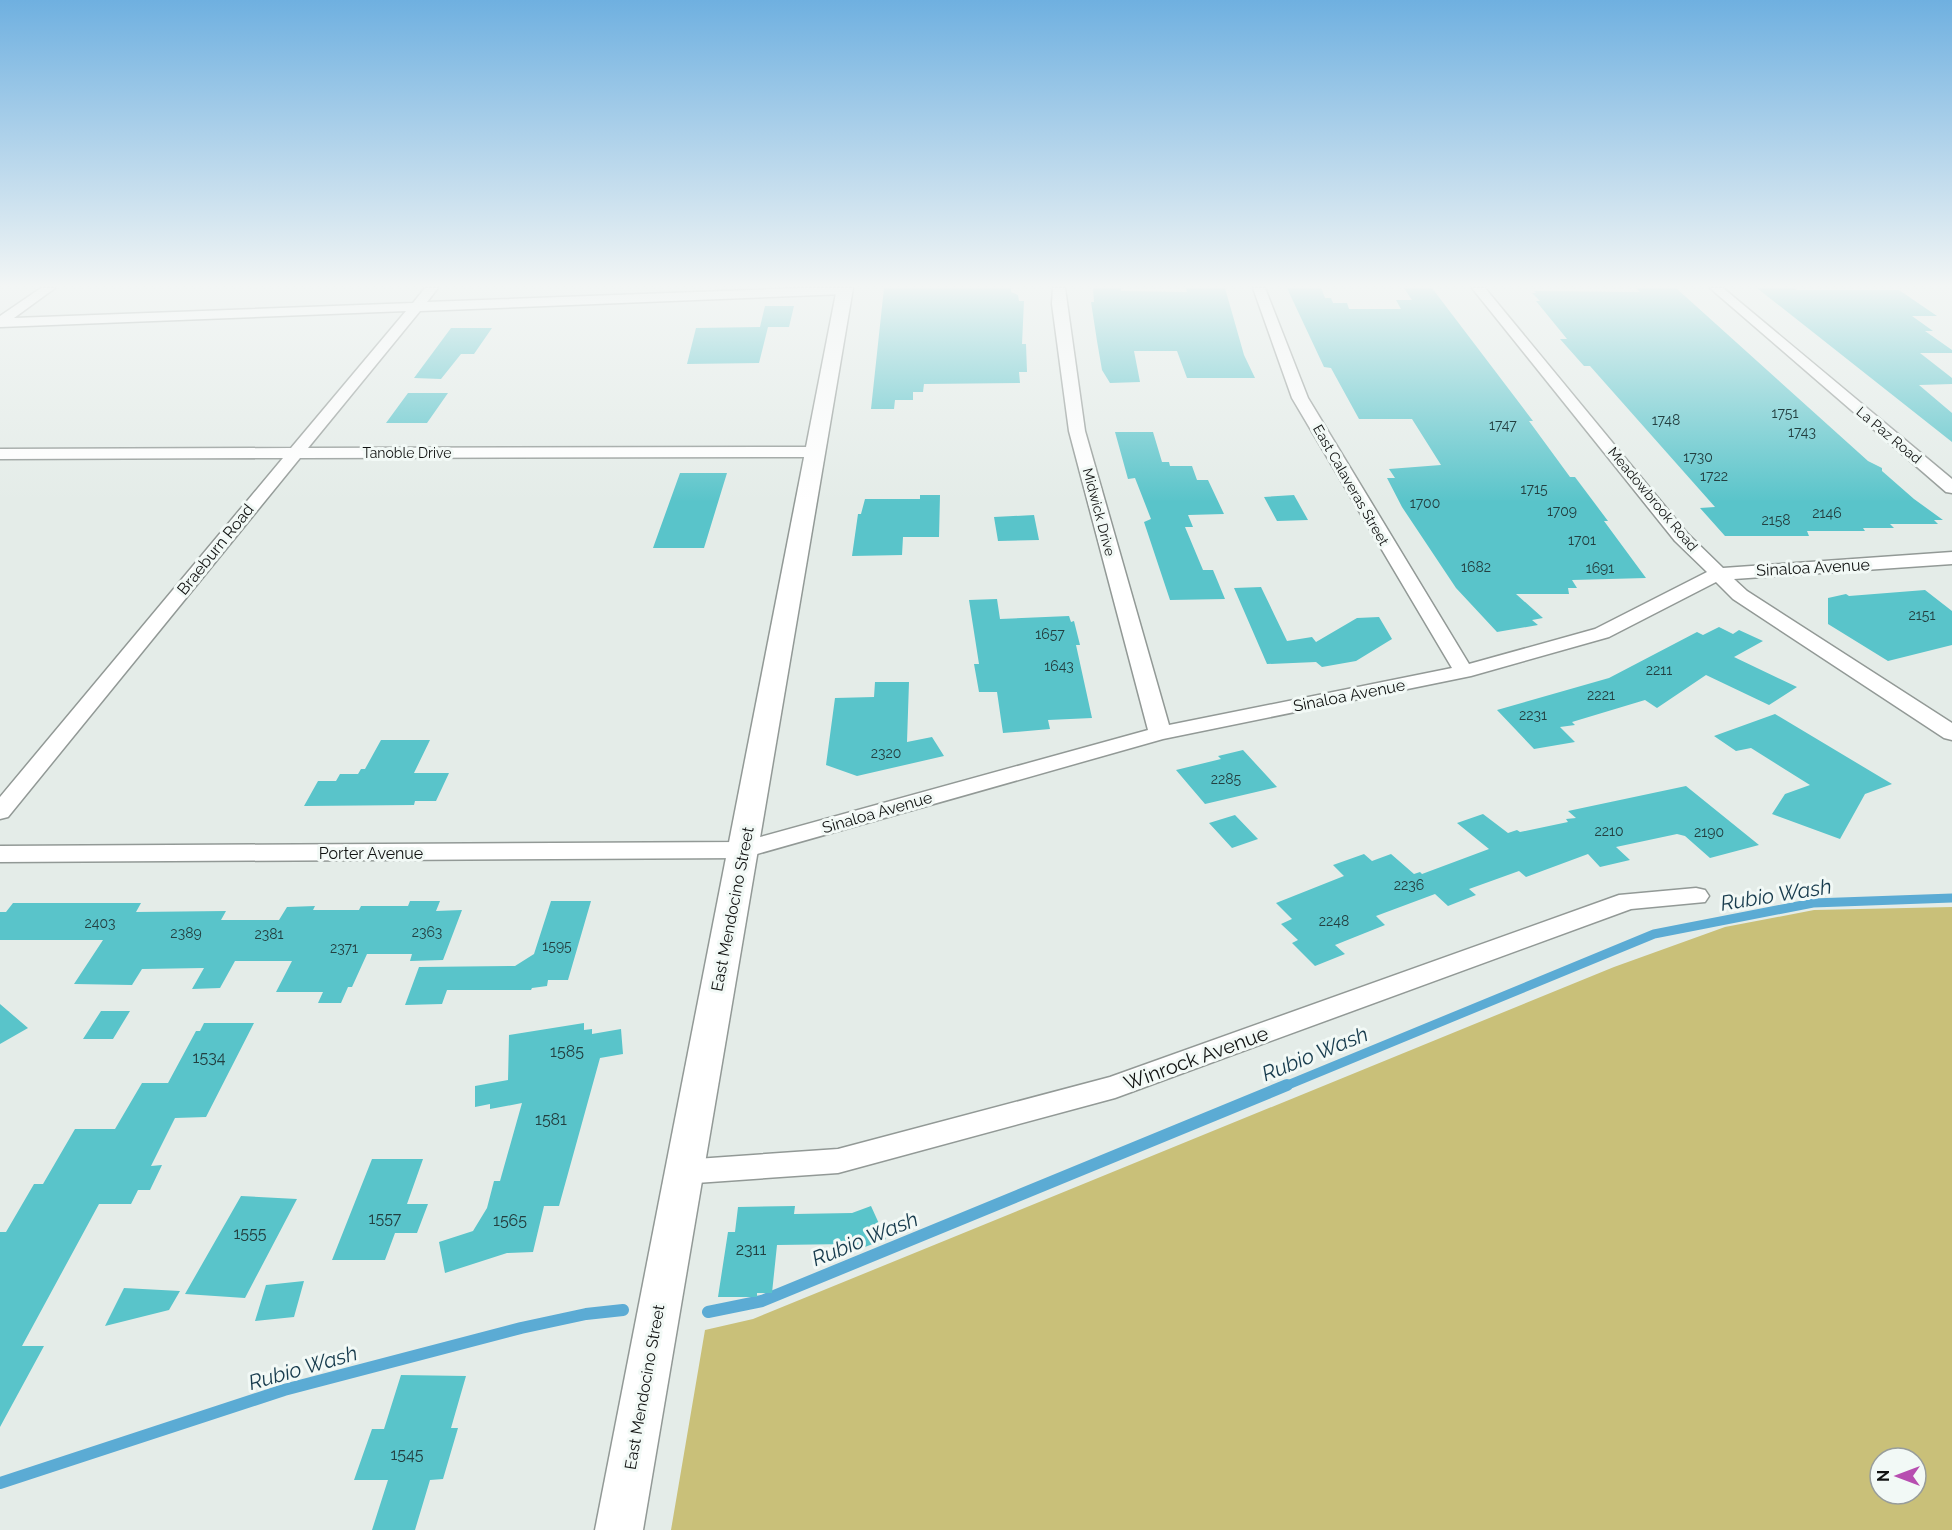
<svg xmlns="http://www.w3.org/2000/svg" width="1952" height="1530" font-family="Raleway,sans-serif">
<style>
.green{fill:#c9c079;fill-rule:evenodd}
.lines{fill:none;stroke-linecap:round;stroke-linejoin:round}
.stream-far1{stroke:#5babd4;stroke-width:9}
.stream{stroke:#5babd4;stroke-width:12}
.building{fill:#59c4ca}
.minor-casing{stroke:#929996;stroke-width:3}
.tertiary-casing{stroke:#929996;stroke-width:3}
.minor{fill:#fff;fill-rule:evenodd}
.tertiary{fill:#fff;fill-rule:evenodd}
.labels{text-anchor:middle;stroke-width:6;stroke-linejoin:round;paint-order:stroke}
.number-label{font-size:14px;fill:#233f40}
.far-street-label{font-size:14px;fill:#111312;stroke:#f2f9f6}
.street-label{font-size:16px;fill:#111312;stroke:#f2f9f6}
.near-number-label{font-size:16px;fill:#233f40}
.near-street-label{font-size:20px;fill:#111312;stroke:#f2f9f6}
.near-water-label{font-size:21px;font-style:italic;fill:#173b4d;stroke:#f2f9f6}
</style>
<rect width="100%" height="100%" fill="#e4ece8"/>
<path class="green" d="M1952 907V1530H671L705 1330 753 1319 1614 967 1725 927 1814 910ZM1880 1458H1916V1494H1880Z"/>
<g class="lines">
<path class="stream-far1" d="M1283 1087 1654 934 1813 903 1952 898"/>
<path class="stream" d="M708 1312 762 1301 1287 1085
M0 1483 284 1390 521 1328 586 1314 623 1310"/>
</g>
<path class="building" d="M884 288H1011V292L1018 295 1019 301H1024L1022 344H1026L1027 372H1019L1020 383 924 384 923 392H913V400H895L894 409H871Z
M1093 288H1121V291L1187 292 1186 288H1225L1244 355 1255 378H1187L1177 351H1134L1140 382 1110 383 1102 370 1097 341 1091 302H1094Z
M1287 288H1321L1325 298H1331L1333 303H1347L1349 309H1401L1396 300H1412L1404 288H1432L1533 421H1529L1570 477H1575L1608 521H1604L1646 578 1572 580 1577 588H1568L1569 594H1516L1543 618 1532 620 1538 625 1497 632 1456 588 1402 507 1387 478H1395L1389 469 1441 465 1412 419H1359L1331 368 1324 367Z
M1636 288H1676L1868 461 1882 468V471L1914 499 1943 520H1934L1938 524H1890L1894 528H1863L1865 531H1807L1809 536H1725L1700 508 1715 507 1590 366H1584L1560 339H1567L1536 301H1540L1532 293H1536L1534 291 1640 292Z
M1757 288H1793L1797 290H1899L1937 316H1912L1933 331H1925L1952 350V353H1920L1952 378V384L1919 385 1952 413V442Z
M765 306H794L789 327H768L759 363 687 364 696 328 760 327Z
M451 328H492L474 354H461L441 379 414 378Z
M408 393H448L427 423H386Z
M1115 432H1153L1162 462H1169L1170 466H1192L1197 480H1208L1224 514 1188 515 1193 527H1185L1203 570H1213L1225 599 1170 600 1144 522 1151 519 1135 478 1128 479Z
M680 473H727L704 548H653Z
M920 495H940L939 537H903L902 555 852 556 858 514H861L865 499H920Z
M1294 495 1308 520 1277 521 1264 497Z
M1034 515 1039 540 998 541 994 517Z
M1261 587 1287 641 1312 637 1316 642 1357 618 1379 617 1392 639 1356 661 1322 667 1316 662 1267 664 1234 588Z
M1925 590 1952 611V645L1888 661 1828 624V598L1846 594 1849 596Z
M997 599 1000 619 1069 616 1071 622 1074 621 1080 645H1076L1092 718 1048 720 1050 729 1003 733 997 692H979L974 664H979L969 600Z
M1719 627 1733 634 1739 630 1763 641 1734 657 1797 687 1769 705 1706 675 1657 708 1645 700 1572 722 1575 725 1560 727 1575 742 1534 749 1497 710 1609 678 1697 632 1703 635Z
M875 682H909L907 742 932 737 944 756 857 776 826 765 835 698 874 697Z
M1775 714 1892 784 1865 794 1840 839 1772 814 1785 794 1810 785 1751 748 1736 751 1714 736Z
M381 740H430L414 773H449L436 801H415L414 805 304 806 318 781H336L340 774H358L361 769H365Z
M1243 750 1277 787 1205 804 1176 770 1221 759 1218 756Z
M1686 786 1759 845 1710 858 1685 836 1677 834 1616 847 1630 860 1600 867 1588 854 1526 877 1519 871 1469 889 1476 895 1448 906 1435 894 1376 916 1385 925 1335 945 1345 954 1315 966 1292 943 1298 940 1281 924 1292 919 1276 903 1344 876 1333 865 1364 854 1372 861 1391 854 1414 874 1420 872 1422 874 1489 849 1457 823 1483 814 1508 833 1517 830 1520 832 1568 822 1566 819 1576 818 1568 811Z
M1235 815 1258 839 1232 848 1209 823Z
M410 901H440L436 911 462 910 443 960 410 961 412 954H367L352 987H348L341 1003H318L323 992H276L292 961H235L220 988 192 989 204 968 142 969 132 985 74 984 103 940H0V912H6L13 903H141L136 912 226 911 221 920H279L287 907 315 906 313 910H359L361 906H408Z
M551 901H591L568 980H548L547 986 532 988 531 990H447L442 1004 405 1005 419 967 515 966 534 954Z
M0 1004 28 1028 0 1044Z
M101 1011H130L113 1039H83Z
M204 1023H254L206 1117 175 1118 151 1166 162 1165 150 1190H138L131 1204H99L22 1346H44L0 1427V1232H6L34 1184H43L75 1129H115L142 1083H168L196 1031H200Z
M584 1023V1030L592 1029V1034L621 1029 623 1054 600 1058 559 1206H544L533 1252 507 1253 445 1273 439 1242 473 1231 487 1208 494 1181H500L522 1103 490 1109V1104L475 1107V1086L508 1080 509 1035Z
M372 1159H423L407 1204H428L417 1233H395L385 1260H332Z
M241 1196 297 1199 245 1298 185 1294Z
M795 1206 794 1214 852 1213 871 1206 886 1239 849 1253V1244L777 1245 772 1293H757V1297H718L728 1232H735L738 1207Z
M304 1281 294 1317 255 1321 266 1285Z
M124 1288 180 1291 169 1310 105 1326Z
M401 1375 466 1376 451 1428H458L443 1479 430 1480 415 1530H372L388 1480H354L372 1429H384Z"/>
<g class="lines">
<g class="minor-casing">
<path id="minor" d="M41 288H55L14 318 413 303 425 288H438L427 302 805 288H850L851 290 845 294 420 311 308 448 815 447 823 452 815 457 300 458 8 817 0 819V797L283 458 0 459V449L291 448 406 311 0 327V316Z
M1053 288H1065L1085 431 1169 725 1452 668 1292 398 1253 288H1265L1308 398 1469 664 1595 629 1707 572 1675 541 1472 288H1485L1687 533 1723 568 1952 552V564L1734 579 1747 591 1952 723V740L1944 738 1733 599 1716 582 1609 637 1471 676 1163 739 743 858 0 862V846L742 842 1148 730 1069 431 1052 304Z
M1710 288H1723L1952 479V493L1946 492Z
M1696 888 1705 890 1709 896 1705 902 1631 909 1115 1098 838 1173 682 1184 671 1181 667 1172 671 1163 682 1160 838 1149 1110 1077 1619 895Z"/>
</g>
<g class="tertiary-casing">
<path id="tertiary" d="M837 288H853L643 1530H595Z"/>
</g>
<use href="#minor" class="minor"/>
<use href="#tertiary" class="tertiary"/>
</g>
<linearGradient id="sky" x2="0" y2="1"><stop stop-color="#6fb0e0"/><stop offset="0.57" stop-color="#f3f6f5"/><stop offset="1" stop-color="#f3f6f5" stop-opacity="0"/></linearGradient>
<rect width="1952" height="502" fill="url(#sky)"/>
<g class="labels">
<g class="number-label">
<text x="1785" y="418">1751</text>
<text x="1666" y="425">1748</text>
<text x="1503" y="430">1747</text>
<text x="1802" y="437">1743</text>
<text x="1698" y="462">1730</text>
<text x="1714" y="481">1722</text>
<text x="1534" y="494">1715</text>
<text x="1425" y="508">1700</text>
<text x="1562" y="516">1709</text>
<text x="1827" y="518">2146</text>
<text x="1776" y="525">2158</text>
<text x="1582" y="545">1701</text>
<text x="1476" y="572">1682</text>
<text x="1600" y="573">1691</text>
<text x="1922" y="620">2151</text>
<text x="1050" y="639">1657</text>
<text x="1059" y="671">1643</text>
<text x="1659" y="675">2211</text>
<text x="1601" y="700">2221</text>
<text x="1533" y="720">2231</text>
<text x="886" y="758">2320</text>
<text x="1226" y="784">2285</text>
<text x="1609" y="836">2210</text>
<text x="1709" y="837">2190</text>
<text x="1409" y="890">2236</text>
<text x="1334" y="926">2248</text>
<text x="100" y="928">2403</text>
<text x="427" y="937">2363</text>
<text x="186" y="938">2389</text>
<text x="269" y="939">2381</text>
<text x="557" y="951">1595</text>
<text x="344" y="953">2371</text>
</g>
<g class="far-street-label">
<text transform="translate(1889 435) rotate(40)" y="5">La Paz Road</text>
<text x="407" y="458">Tanoble Drive</text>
<text transform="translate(1351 485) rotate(60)" y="5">East Calaveras Street</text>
<text transform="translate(1653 499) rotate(50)" y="5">Meadowbrook Road</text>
<text transform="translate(1099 512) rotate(75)" y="5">Midwick Drive</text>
</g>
<g class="street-label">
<text transform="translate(215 549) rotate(-51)" y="6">Braeburn Road</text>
<text transform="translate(1813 567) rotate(-3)" y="6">Sinaloa Avenue</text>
<text transform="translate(1349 695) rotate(-11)" y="6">Sinaloa Avenue</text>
<text transform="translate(877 812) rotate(-16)" y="6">Sinaloa Avenue</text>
<text x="371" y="859">Porter Avenue</text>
<text transform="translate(732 909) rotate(-79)" y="6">East Mendocino Street</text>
<text transform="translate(644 1387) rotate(-80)" y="6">East Mendocino Street</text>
</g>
<g class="near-number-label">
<text x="567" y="1057">1585</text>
<text x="209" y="1063">1534</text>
<text x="551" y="1125">1581</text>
<text x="385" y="1224">1557</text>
<text x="510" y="1226">1565</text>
<text x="250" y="1239">1555</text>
<text x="751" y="1255">2311</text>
<text x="407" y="1460">1545</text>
</g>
<g class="near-street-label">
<text transform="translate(1196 1058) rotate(-20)" y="7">Winrock Avenue</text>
</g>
<g class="near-water-label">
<text transform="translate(1776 895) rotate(-9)" y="7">Rubio Wash</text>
<text transform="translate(1315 1054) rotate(-22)" y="7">Rubio Wash</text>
<text transform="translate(865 1239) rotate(-22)" y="7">Rubio Wash</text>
<text transform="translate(303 1368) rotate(-16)" y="7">Rubio Wash</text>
</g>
</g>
<g transform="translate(1898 1476) rotate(270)"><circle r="28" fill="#f2f9f6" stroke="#989d9b" stroke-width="1.5"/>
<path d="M0-4.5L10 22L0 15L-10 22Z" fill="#b74eb0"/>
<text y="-9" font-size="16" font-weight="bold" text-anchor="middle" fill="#111312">N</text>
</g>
</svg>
